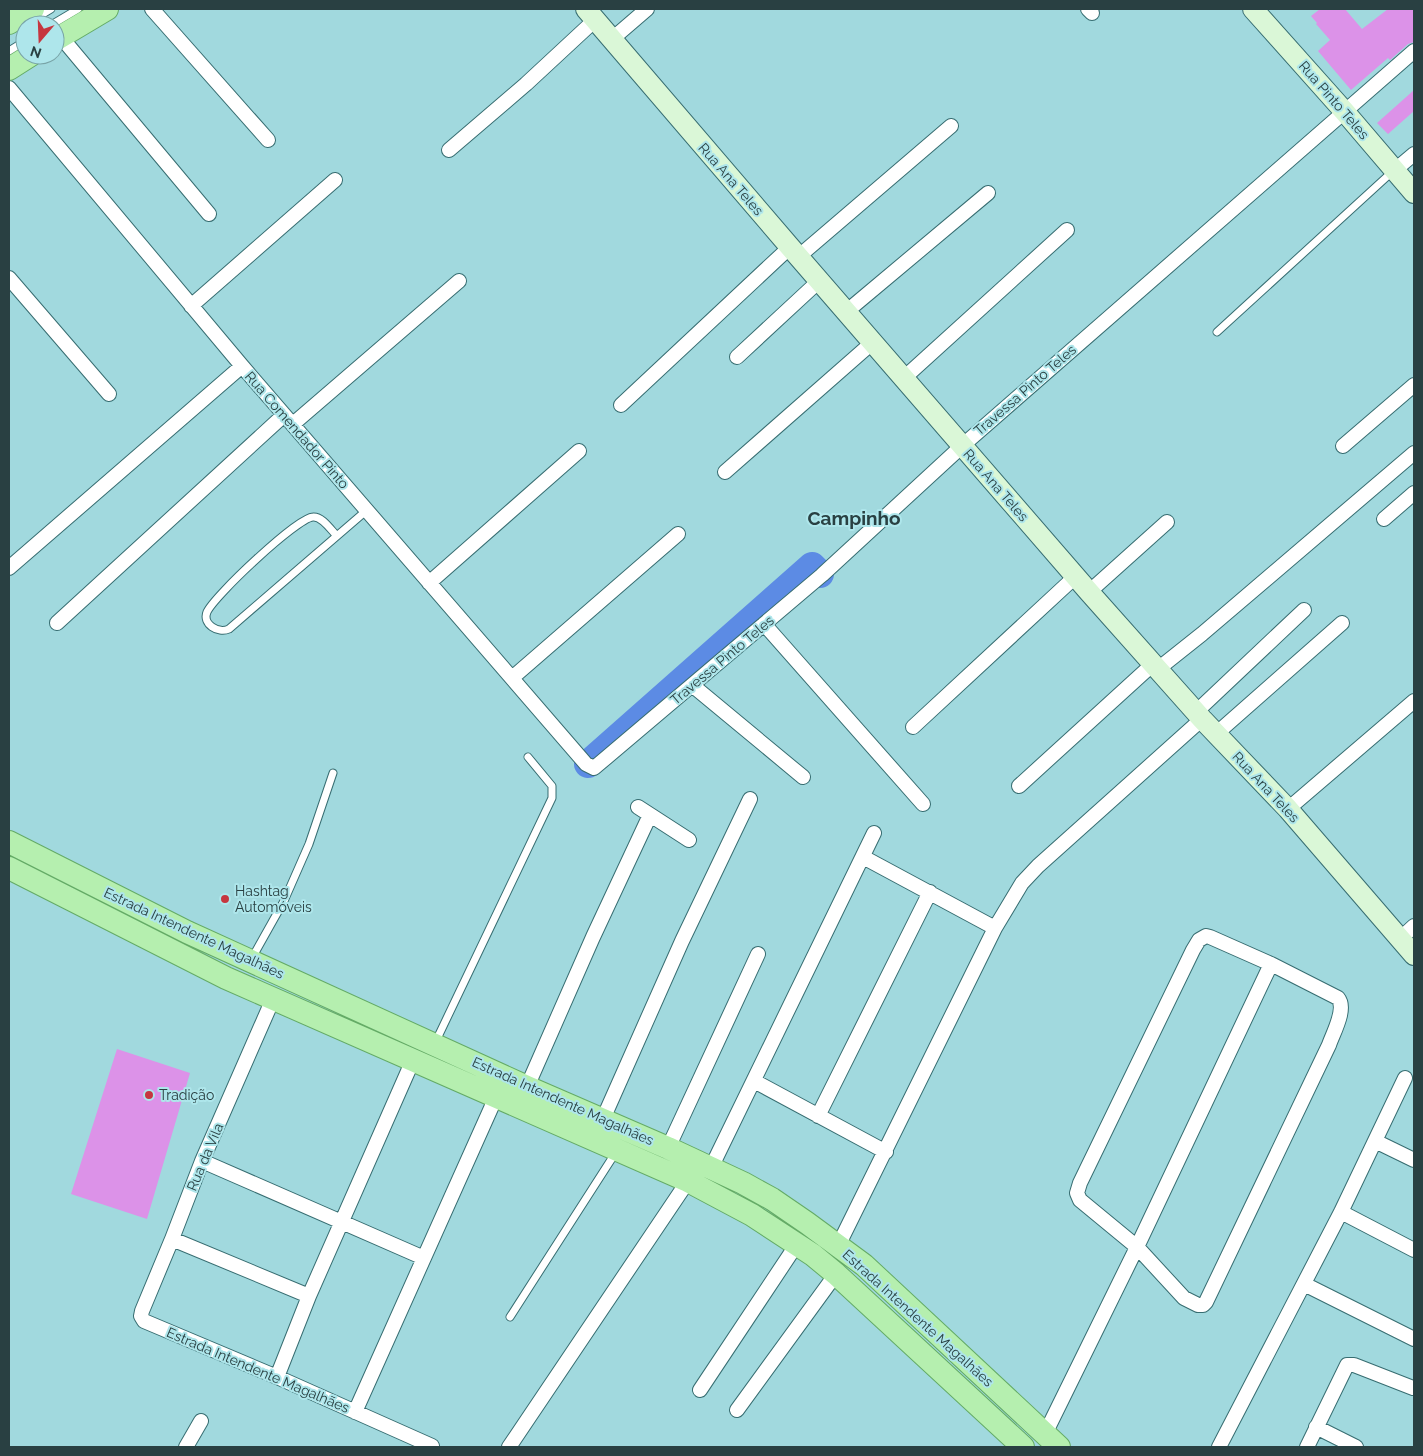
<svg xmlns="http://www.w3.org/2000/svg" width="1423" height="1456" font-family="Raleway,sans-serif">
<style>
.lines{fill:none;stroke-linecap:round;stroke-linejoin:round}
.river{stroke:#5c8be4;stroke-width:28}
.building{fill:#dc92e8}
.lane-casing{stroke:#376d71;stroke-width:9}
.street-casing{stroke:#376d71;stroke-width:16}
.secondary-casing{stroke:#376d71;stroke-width:22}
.primary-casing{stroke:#64ab66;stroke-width:24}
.lane{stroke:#fff;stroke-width:7}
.street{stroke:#fff;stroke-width:14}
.secondary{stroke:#daf7d7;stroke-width:20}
.primary{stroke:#b5efaf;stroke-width:22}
.poi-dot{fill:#c6363f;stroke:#aee6eb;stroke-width:2}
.labels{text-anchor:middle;stroke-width:4;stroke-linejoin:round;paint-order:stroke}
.street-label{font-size:14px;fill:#294042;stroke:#aee6eb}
.poi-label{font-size:14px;fill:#294042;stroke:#aee6eb;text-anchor:start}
.district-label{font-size:19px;font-weight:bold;fill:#294042;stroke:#aee6eb}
</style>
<rect width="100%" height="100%" fill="#a1d9de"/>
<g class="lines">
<path class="river" d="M588 764 812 566 820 574"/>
</g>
<path class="building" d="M1320 9H1345L1362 29 1388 9H1414V42L1408 44 1390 60 1388 58 1351 90 1318 51 1330 40 1316 24 1317 23 1311 16Z
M1414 90V111L1388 134 1377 123Z
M117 1049 190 1073 147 1219 71 1194Z"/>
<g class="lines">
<g class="lane-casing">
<path id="lane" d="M36 18 51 9
M51 25 78 9
M9 51 25 41
M1217 332 1392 172
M337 536C331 530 322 516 313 517 297 518 214 596 207 612 202 624 218 634 229 629 275 589 321 550 367 510
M252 958 284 901 309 844 333 773
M435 1043 552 798V786L528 757
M510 1317 616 1152"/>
</g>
<g class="street-casing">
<path id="street" d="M152 9 268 140
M1088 9 1092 13
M61 37 209 214
M611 40 647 9
M9 88 242 366 586 764 594 768 822 575 962 446 1414 51
M449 150 526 84 595 20
M1395 170 1414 154
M798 257 951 126
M9 278 109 394
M191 306 335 180
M846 312 988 193
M737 357 819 281
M904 378 1067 230
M621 405 790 247
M293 424 459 281
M1343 446 1414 385
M725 472 873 342
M1384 519 1414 493
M9 568 242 366
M429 583 579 451
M1089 592 1167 522
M57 623 284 415
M764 624 923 804
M1158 669 1202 634 1414 453
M512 678 678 534
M692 685 803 777
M1196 712 1304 610
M913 727 1076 576
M1216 734 1342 623
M1019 786 1153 664
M638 807 689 840
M1288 809 1414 701
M863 857 995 928
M1206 936 1210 937 1271 964 1338 998C1347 1009 1333 1033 1329 1045L1206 1302 1203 1305H1198L1184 1298 1137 1247 1080 1200 1077 1193 1080 1183 1193 950 1199 940Z
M1400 939 1414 926
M273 999 202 1161 172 1239 142 1311 141 1316 144 1321 277 1377 432 1446
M754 1081 886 1152
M527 1087 593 937 650 815
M818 1116 930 892
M603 1119 682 941 750 799
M1375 1141 1414 1160
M668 1148 758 954
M202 1161 424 1258
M711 1168 874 833
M1341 1212 1414 1250
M172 1239 309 1296
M838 1246 995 928 1022 883 1038 866 1202 719
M1304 1284 1414 1339
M277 1377 309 1296 413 1060
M700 1390 797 1244
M737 1410 836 1274
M355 1412 496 1097
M1316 1427 1356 1447
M1045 1434 1137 1247 1271 964
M186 1447 201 1421
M509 1447 688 1181
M1219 1447 1341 1212 1405 1078
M1307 1447 1347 1365H1354L1413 1388"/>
</g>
<g class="secondary-casing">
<path id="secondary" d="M586 9 790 247 1089 592 1202 719 1288 809 1414 955
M1253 9 1344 111 1414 193"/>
</g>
<g class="primary-casing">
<path id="primary" d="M9 23 33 9
M55 40 107 9
M9 69 31 55
M9 842 187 932 527 1087 668 1148 743 1183 772 1199 807 1223 864 1265 1059 1447
M9 868 226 978 688 1181 752 1215 813 1255 836 1274 1023 1447"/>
</g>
<use href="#lane" class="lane"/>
<use href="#street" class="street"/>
<use href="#secondary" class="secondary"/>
<use href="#primary" class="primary"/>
</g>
<g class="poi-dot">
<circle cx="225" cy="899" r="5"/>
<circle cx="149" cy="1095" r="5"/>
</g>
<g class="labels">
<g class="street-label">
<text transform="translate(1334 100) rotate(49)" y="5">Rua Pinto Teles</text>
<text transform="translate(731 179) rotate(49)" y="5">Rua Ana Teles</text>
<text transform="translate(1025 390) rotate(-41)" y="5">Travessa Pinto Teles</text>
<text transform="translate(297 430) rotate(49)" y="5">Rua Comendador Pinto</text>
<text transform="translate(996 485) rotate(49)" y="5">Rua Ana Teles</text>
<text transform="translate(722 660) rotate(-40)" y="5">Travessa Pinto Teles</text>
<text transform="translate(1266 787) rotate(47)" y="5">Rua Ana Teles</text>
<text transform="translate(194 933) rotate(25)" y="5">Estrada Intendente Magalhães</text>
<text transform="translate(563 1101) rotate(24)" y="5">Estrada Intendente Magalhães</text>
<text transform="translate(205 1157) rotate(-67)" y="5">Rua da Vila</text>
<text transform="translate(918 1318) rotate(42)" y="5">Estrada Intendente Magalhães</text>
<text transform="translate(258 1370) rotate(23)" y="5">Estrada Intendente Magalhães</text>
</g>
<g class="poi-label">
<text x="235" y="896">Hashtag<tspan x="235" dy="16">Automóveis</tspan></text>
<text x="159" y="1100">Tradição</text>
</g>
<g class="district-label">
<text x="854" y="525">Campinho</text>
</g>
</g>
<rect width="1423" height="1456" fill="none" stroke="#294042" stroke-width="20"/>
<g transform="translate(40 40) rotate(199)"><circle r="24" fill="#aee6eb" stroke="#79a4a7"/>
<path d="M0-4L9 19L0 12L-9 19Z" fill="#c6363f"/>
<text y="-8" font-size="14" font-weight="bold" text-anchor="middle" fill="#294042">N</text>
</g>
</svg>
